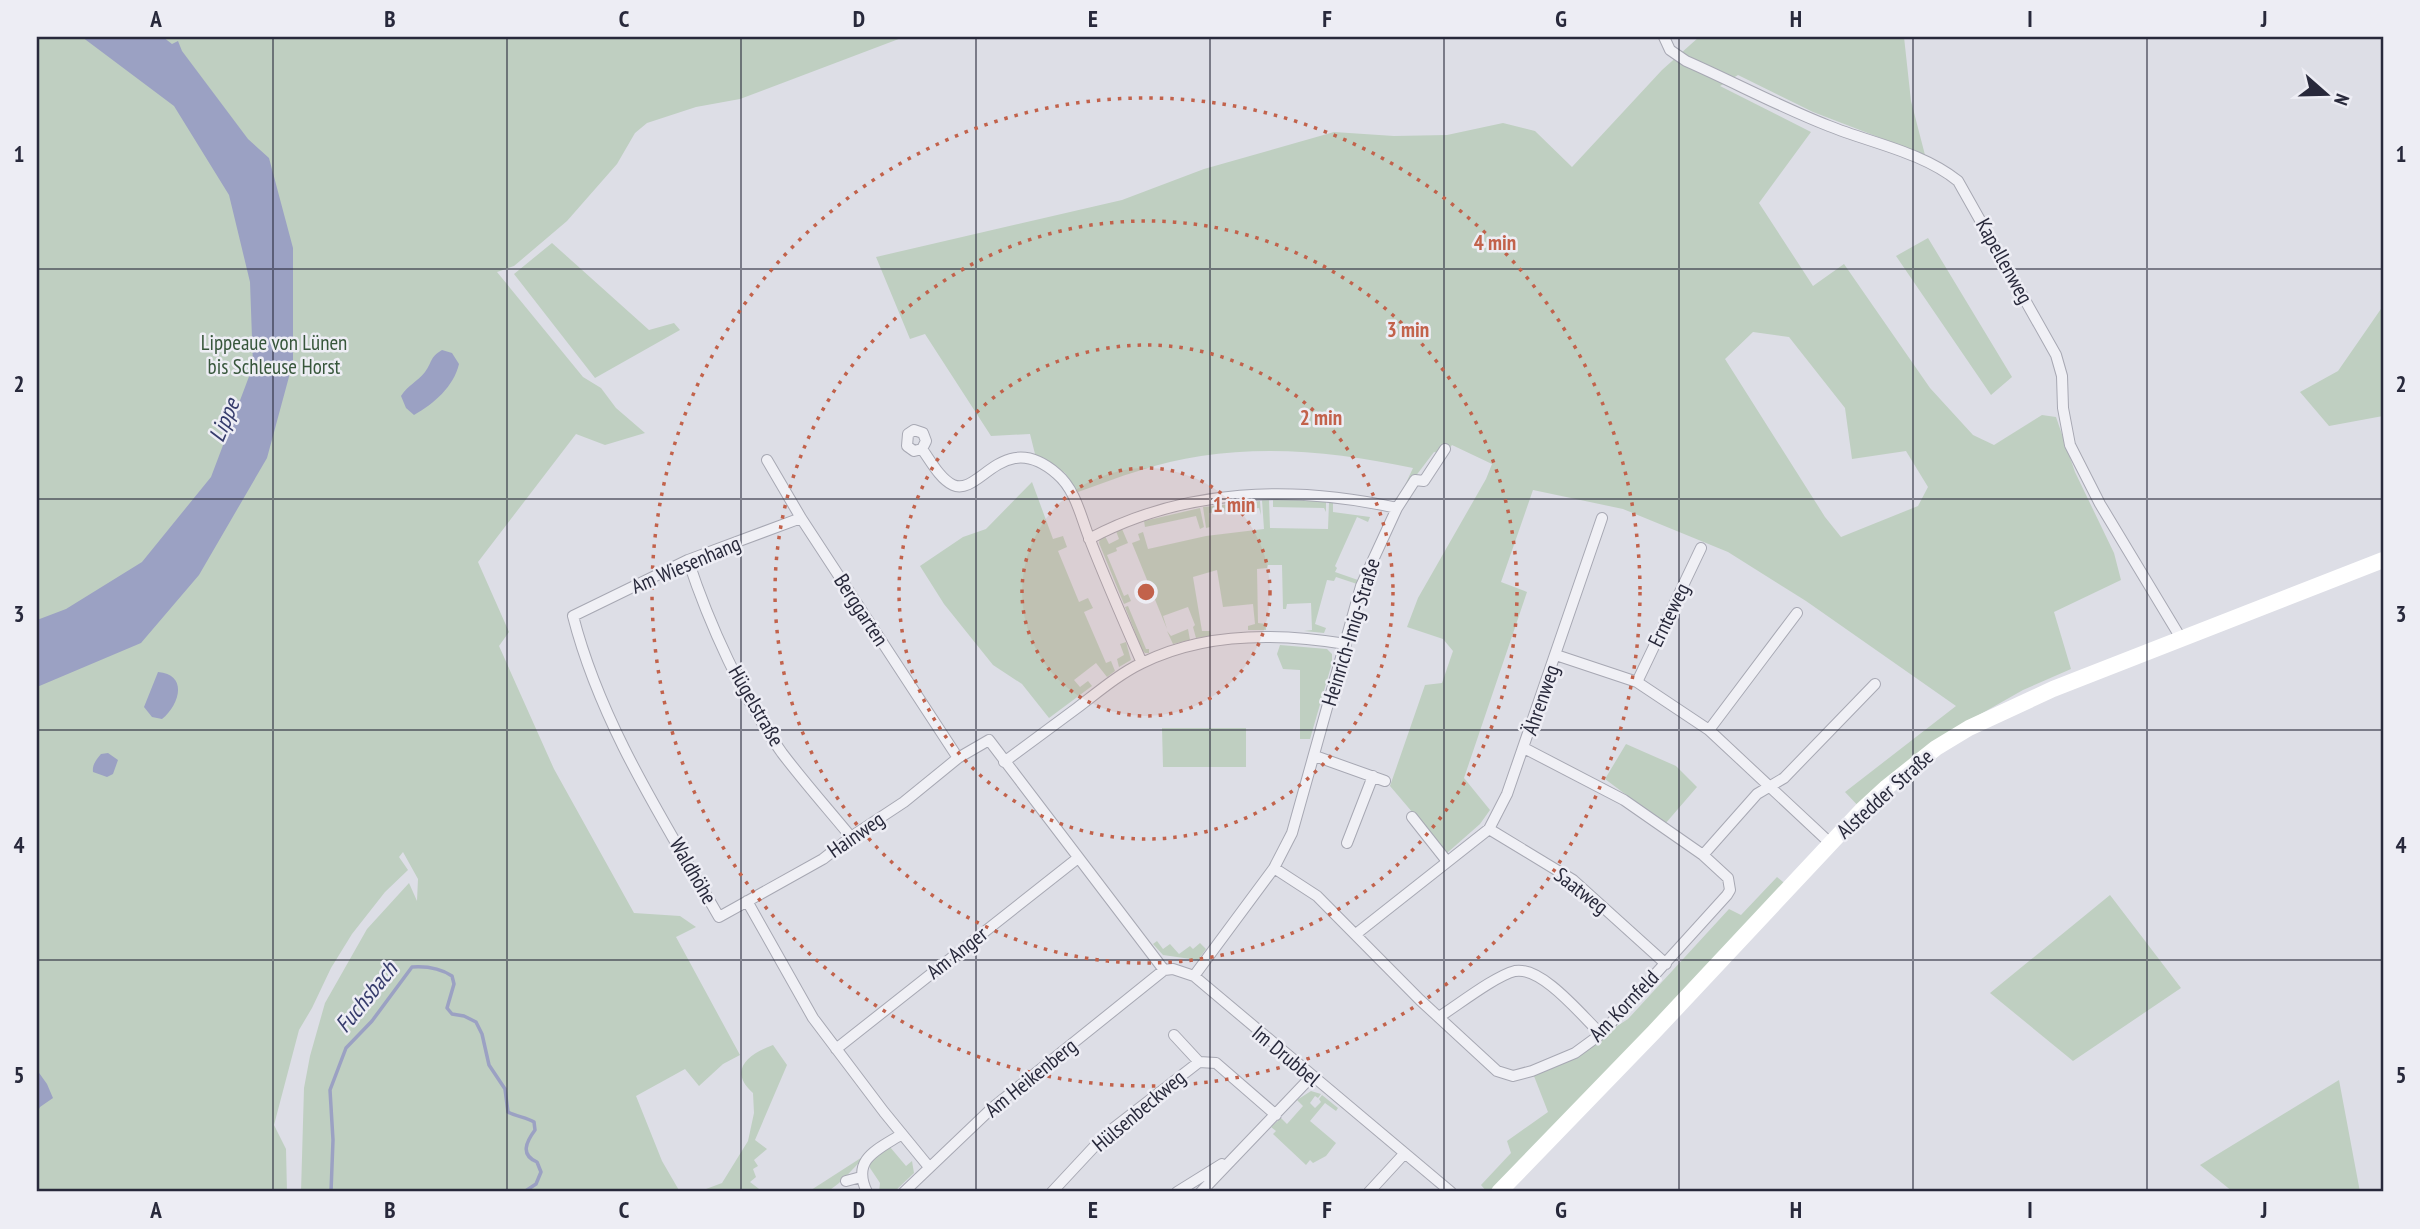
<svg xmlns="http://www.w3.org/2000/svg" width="2420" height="1229" font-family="'PT Sans Narrow',sans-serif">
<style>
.green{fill:#bfcfc1;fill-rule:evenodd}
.water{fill:#9ba1c3}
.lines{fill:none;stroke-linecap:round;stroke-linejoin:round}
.stream{stroke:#9ba1c3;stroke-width:3.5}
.street-casing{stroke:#a7a8b3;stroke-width:12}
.street{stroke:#f0f0f5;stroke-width:10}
.secondary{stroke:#fff;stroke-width:16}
.grid{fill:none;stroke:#28293b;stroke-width:2;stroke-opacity:0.55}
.ring{fill:none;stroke:#c2624b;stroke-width:3.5;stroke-dasharray:3.5 7}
.labels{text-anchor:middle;stroke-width:5;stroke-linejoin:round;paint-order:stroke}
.street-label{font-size:21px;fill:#28293b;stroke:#ededf4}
.park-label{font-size:21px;fill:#37563b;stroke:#ededf4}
.water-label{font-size:23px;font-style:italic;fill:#363c6c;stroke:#ededf4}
.centre{fill:#c2624b;stroke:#ededf4;stroke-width:3.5}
.ring-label{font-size:21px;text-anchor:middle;font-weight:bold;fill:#c2624b;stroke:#ededf4;stroke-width:5;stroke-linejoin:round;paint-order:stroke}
.neatline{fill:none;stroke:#28293b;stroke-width:2.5}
.grid-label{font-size:23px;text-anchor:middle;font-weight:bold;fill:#28293b}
</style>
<rect width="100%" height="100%" fill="#dddee6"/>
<path class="green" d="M37 37H904L740 99 696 107 647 123 635 133 617 164 567 221 514 266 497 272 583 377 601 388 616 408 645 433 605 445 576 434 478 562 509 632 499 646 554 769 634 913 680 916 696 927 676 937 740 1055 723 1064 699 1086 685 1069 636 1096 662 1161 680 1192H698L722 1183 748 1141 754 1113 753 1093C727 1070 749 1054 773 1045L787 1065 755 1140 767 1149 754 1160 758 1166 753 1169 756 1177 750 1182 763 1192H301L304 1088 310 1056 325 1003 367 929 409 883 417 901 418 879 403 852 399 857 408 870 385 892 352 934 331 968 312 1008 299 1030 274 1125 286 1149 287 1192H37Z
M1699 37H1904L1911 101 1925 155 1813 112 1738 75 1720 86 1811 132 1759 203 1813 286 1844 264 1930 388 1973 435 1994 445 2042 415 2056 417 2075 472 2114 553 2121 580 2054 612 2071 669 2023 690 1956 728 1862 810 1845 792 1956 706 1806 601 1728 552 1623 509 1533 490 1501 582 1527 592 1464 778 1490 810 1480 824 1447 853 1390 786 1425 685 1442 683 1453 651 1443 639 1407 627 1418 598 1486 479 1492 464 1452 445 1445 454 1434 452 1399 498 1413 468C1343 453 1272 445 1201 456 1159 462 1119 477 1078 492L1065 473 1035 454 1030 434 991 436 925 334 910 339 876 257 1122 200 1204 169 1334 132 1394 136 1447 135 1503 123 1535 131 1572 167 1662 70ZM1753 332 1789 337 1845 408 1852 459 1906 451 1928 487 1918 506 1841 537 1825 517 1725 359Z
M1928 238 2012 377 1991 395 1896 256Z
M552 243 649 330 674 323 680 330 595 378 514 274Z
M2383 306V416L2329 426 2300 392 2338 371Z
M1032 482 1053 539 1063 536 1067 547 1058 551 1079 602 1088 598 1093 608 1084 612 1106 663 1111 661 1115 671 1107 677 1096 663 1074 680 1080 687 1088 681 1092 686 1049 718 1022 684 993 665 944 604 920 566 963 537 986 529Z
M1294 499 1326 501V512L1324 508 1273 507V500Z
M1262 500H1269L1270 528 1328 529 1329 502H1333V512L1370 517 1368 522 1357 517 1335 566 1337 568 1335 572 1358 580 1357 584 1336 577 1334 581 1327 580 1315 624 1326 628 1324 633 1304 631 1312 630 1311 603 1287 604 1286 609H1283L1282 565H1268L1267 568 1257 569 1258 623 1266 624V630H1248V626L1255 624 1253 604 1223 607 1217 570 1193 577 1202 631H1210L1211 636 1196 638 1193 627 1195 625 1188 607 1163 616 1167 629 1132 543 1140 540 1138 534 1143 532 1148 549 1206 536 1264 529Z
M1260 501 1261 515 1259 508 1209 513 1210 527 1206 528 1203 507Z
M1200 508 1204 527 1200 529 1196 516 1145 527 1144 521Z
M1122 529 1128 543 1116 548 1117 551 1107 555 1124 596 1128 594 1131 601 1124 604 1099 543 1100 538 1105 536 1109 544 1119 539 1116 531Z
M1128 606 1146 649H1149V653H1145L1142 650 1125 607Z
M1188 629 1190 640 1173 644 1167 631 1171 636Z
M1126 642 1131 660 1119 667 1117 659 1124 655 1120 644Z
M1280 645 1327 649 1332 654V663L1310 739H1300V670L1283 669 1277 654Z
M1162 728H1246V767H1163Z
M1626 744 1676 766 1697 787 1665 824 1605 779Z
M1777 877 1789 887 1499 1192H1487L1481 1185 1511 1153 1507 1141 1548 1112 1532 1071 1575 1053 1628 1019 1729 909 1741 915Z
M2110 895 2181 988 2073 1061 1990 993Z
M1157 941 1163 949 1170 944 1179 954 1190 946 1193 949 1200 943 1206 949 1198 960 1163 955 1153 944Z
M2339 1080 2360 1192H2233L2200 1165Z
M1311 1091 1321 1094 1318 1098 1315 1096 1310 1103 1315 1108 1321 1102 1319 1099 1322 1095 1338 1108 1336 1111 1325 1103 1310 1121 1336 1143 1326 1156 1313 1163 1310 1160 1306 1165 1273 1134 1276 1131 1271 1127 1281 1118 1287 1124 1303 1106 1297 1100Z
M890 1147 906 1166 912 1161 914 1173 894 1192H879L880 1183 868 1165 873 1157Z
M867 1154C857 1164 838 1188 825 1192 820 1194 812 1192 808 1192Z"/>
<path class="water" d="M82 37H163L172 44 178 41 182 51 248 139 269 158 293 248V362L267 458 199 575 141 643 37 687V620L66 609 142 562 211 477 253 366 250 282 229 195 174 106Z
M442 350 452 353 459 364C454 386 434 404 414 415L406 408 401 396C408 385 417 382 425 372 433 361 429 358 442 350Z
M158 672C189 675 179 705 162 719L152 717 144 707Z
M108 753 118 760 113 774 107 777 93 772C92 765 96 760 101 754Z
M37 1070 47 1084 53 1098 40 1107 37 1113Z"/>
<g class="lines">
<path class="stream" d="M331 1192 333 1140 330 1090 346 1048 372 1021 412 967C427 966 440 968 452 976L454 984 447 1008 452 1014 464 1016 476 1022 482 1034 489 1065 505 1089 508 1112C517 1117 526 1117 534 1122L535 1130C526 1142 520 1155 537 1162L541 1172 536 1184 524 1192"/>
<g class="street-casing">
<path id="street" d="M1664 37 1670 50 1686 61C1734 82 1780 107 1829 126 1871 143 1922 152 1958 181L2056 355 2062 376 2063 408 2070 445 2100 504 2182 640
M922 449 914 451 907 446 908 434 914 430 923 433 926 441 922 449C930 460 940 479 953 485 980 497 1003 427 1057 474 1076 490 1081 518 1090 540 1106 581 1124 622 1142 663
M767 460 801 518 958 758
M801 518 688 560 573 616C601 725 664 821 719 917L823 859 851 837 904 802 958 758 989 740 1164 970
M1089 539C1184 488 1294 485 1397 508
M688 560C709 624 743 699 782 753 804 782 828 809 851 837
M1556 655 1637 682 1709 730 1830 843
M1637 682 1701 548
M1709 730 1797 613
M1315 756 1385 781
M1004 762C1028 744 1053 726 1077 708 1098 692 1119 674 1142 663 1204 632 1280 633 1346 644
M1412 817 1446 860
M1489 829 1573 880 1666 964
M1347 843 1373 776
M1703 855 1757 794 1784 778 1875 684
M1274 868 1317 896 1420 1000 1497 1071 1513 1076 1532 1071 1575 1053 1601 1034 1727 895 1730 890 1728 878 1703 855 1624 800 1524 748
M747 901 813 1018 884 1112 929 1167
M1356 934 1489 829 1507 794 1602 518
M1164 970 1173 969 1194 976 1451 1192
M1194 976 1274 868 1292 833 1361 586 1397 508 1415 480 1424 481 1445 449
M1439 1017C1458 1005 1495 976 1515 971 1542 966 1582 1016 1601 1034
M1174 1035 1199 1062
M836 1049 1078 858
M846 1181 861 1177
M867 1192C851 1159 877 1150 902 1134
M904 1192 991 1109 1164 970
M1052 1192 1106 1134 1199 1062 1216 1063 1276 1115
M1177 1192 1222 1164
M1201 1192 1311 1077
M1369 1192 1404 1154"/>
</g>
<use href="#street" class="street"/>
<path class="secondary" d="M1499 1192 1654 1032 1862 810 1887 787 1936 748 1969 728 2053 689 2383 560"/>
</g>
<path class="grid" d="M273 37V1192M507 37V1192M741 37V1192M976 37V1192M1210 37V1192M1444 37V1192M1679 37V1192M1913 37V1192M2147 37V1192M37 269H2383M37 499H2383M37 730H2383M37 960H2383"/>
<circle cx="1146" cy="592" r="124" fill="#c2624b" fill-opacity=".12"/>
<g class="ring">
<circle cx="1146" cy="592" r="124"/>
<circle cx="1146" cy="592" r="247"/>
<circle cx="1146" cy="592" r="371"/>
<circle cx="1146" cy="592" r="494"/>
</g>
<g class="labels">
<g class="street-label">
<text transform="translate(2004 261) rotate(61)" y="7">Kapellenweg</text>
<text transform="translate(686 565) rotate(-23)" y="7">Am Wiesenhang</text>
<text transform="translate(861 610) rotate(57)" y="7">Berggarten</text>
<text transform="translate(1669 615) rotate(-64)" y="7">Ernteweg</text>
<text transform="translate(1351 632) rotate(-73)" y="7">Heinrich-Imig-Straße</text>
<text transform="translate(1541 700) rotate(-71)" y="7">Ährenweg</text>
<text transform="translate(756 706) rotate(60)" y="7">Hügelstraße</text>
<text transform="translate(1885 794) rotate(-42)" y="7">Alstedder Straße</text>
<text transform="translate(856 835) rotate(-35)" y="7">Hainweg</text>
<text transform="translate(693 871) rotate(60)" y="7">Waldhöhe</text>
<text transform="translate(1581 891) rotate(38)" y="7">Saatweg</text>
<text transform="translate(957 953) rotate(-38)" y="7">Am Anger</text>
<text transform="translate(1624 1006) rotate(-46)" y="7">Am Kornfeld</text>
<text transform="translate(1286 1056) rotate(40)" y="7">Im Drubbel</text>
<text transform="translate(1031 1078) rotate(-39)" y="7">Am Heikenberg</text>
<text transform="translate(1139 1111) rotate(-40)" y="7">Hülsenbeckweg</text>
</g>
<g class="park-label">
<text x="274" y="350">Lippeaue von Lünen<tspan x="274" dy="24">bis Schleuse Horst</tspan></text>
</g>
<g class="water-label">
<text transform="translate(224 420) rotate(-67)" y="8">Lippe</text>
<text transform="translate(366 997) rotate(-51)" y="8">Fuchsbach</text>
</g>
</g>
<circle cx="1146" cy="592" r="10" class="centre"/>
<g class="ring-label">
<text x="1495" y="250">4 min</text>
<text x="1408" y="337">3 min</text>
<text x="1321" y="425">2 min</text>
<text x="1234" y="512">1 min</text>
</g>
<rect width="2420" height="1229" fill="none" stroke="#ededf4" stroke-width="77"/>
<g transform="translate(2326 94) rotate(110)" stroke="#ededf4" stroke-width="5" paint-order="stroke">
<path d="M0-5L12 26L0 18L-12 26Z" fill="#28293b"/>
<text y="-10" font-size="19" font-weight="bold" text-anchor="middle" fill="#28293b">N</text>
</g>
<rect x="38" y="38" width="2344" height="1152" class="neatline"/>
<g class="grid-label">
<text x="156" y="27">A</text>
<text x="390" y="27">B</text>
<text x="624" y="27">C</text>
<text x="859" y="27">D</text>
<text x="1093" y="27">E</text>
<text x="1327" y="27">F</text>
<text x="1561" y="27">G</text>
<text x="1796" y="27">H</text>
<text x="2030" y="27">I</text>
<text x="2264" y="27">J</text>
<text x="19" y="162">1</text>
<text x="2401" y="162">1</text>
<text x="19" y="392">2</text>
<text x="2401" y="392">2</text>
<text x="19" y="622">3</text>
<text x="2401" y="622">3</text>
<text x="19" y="853">4</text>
<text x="2401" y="853">4</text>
<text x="19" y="1083">5</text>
<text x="2401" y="1083">5</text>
<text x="156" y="1218">A</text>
<text x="390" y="1218">B</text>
<text x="624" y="1218">C</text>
<text x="859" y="1218">D</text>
<text x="1093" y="1218">E</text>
<text x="1327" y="1218">F</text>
<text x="1561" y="1218">G</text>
<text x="1796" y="1218">H</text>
<text x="2030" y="1218">I</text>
<text x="2264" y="1218">J</text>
</g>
</svg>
